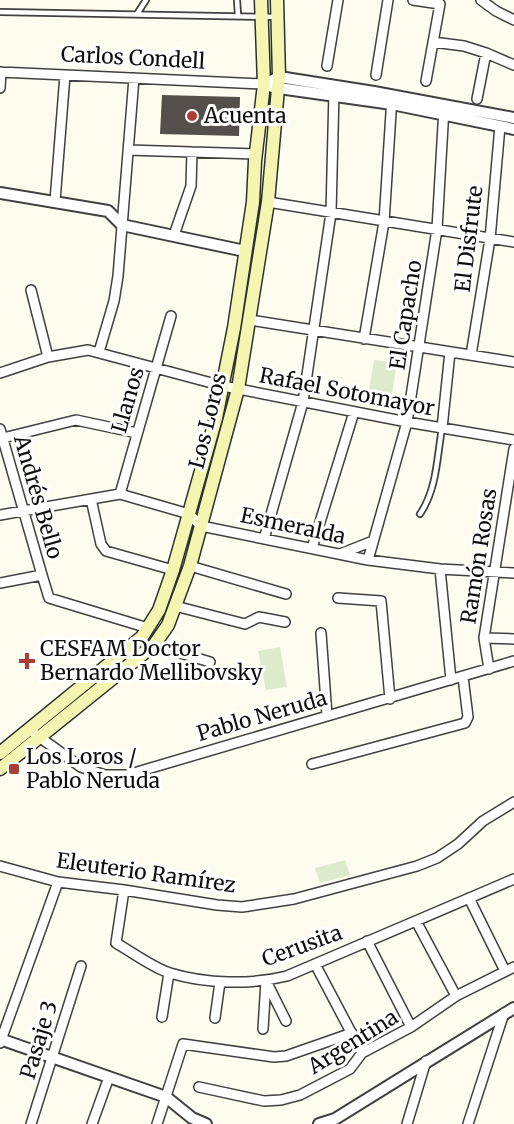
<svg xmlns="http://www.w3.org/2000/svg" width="514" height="1124" font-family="Merriweather,serif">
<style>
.pitch{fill:#ddebcd}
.building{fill:#544f4a}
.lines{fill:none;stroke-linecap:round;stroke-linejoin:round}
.service-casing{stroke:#404040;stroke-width:8}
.minor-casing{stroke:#404040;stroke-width:12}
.tertiary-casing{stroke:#404040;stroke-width:14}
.secondary-casing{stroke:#2f2f2f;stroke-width:15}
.service{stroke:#fff;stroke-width:4.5}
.minor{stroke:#fff;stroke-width:9}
.tertiary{stroke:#fff;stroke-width:10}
.secondary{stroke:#f4f5b1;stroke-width:12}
.poi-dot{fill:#ab3f36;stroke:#fff;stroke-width:2}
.labels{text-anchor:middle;stroke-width:6;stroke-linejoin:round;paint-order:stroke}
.street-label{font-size:21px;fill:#0d0d0d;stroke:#fff}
.poi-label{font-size:21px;fill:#0d0d0d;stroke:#fff;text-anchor:start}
</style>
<rect width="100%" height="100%" fill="#fdfcee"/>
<path class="pitch" d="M374 360 397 363 391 400 368 396Z
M280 647 287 687 266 690 258 651Z
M345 860 350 875 320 883 315 868Z"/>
<path class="building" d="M162 95 240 97 239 136 160 134Z"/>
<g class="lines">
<g class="service-casing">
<path id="service" d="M237 0 238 15
M0 12 276 17
M137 14 146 0
M420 514C437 489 437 457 442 428"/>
</g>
<g class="minor-casing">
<path id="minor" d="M413 0 440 4 426 81
M481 0 496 11 514 20
M433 42 464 46 486 53 514 65
M327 66 338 0
M0 72 264 84
M376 75 388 0
M0 88 1 72
M477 99 486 53
M128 150 256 154
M55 201 65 75
M268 202 514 242
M174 235 191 186 192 152
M31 290 48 357
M250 320 514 362
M364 339 384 222 392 97
M99 352 114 301 118 276 134 78
M471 355 490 239 500 126
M0 373 48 357 88 350 223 386 407 422 514 440
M442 428 450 352
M0 429 42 575
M3 438 76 420 137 433
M120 494 171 316
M91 499 101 544 106 551 173 570
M0 515 120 494 189 514 201 526 368 560 440 569 514 573
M264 539 303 402 331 213 334 91
M312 548 354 412
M340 554 373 541
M368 560 407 422 437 229 444 108
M190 566 286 594
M440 569 451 680
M0 583 42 575 49 598 148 628
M338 598 381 601 390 699
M175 606 245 624 259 617 285 622
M321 633 327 716
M484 638 514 639
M154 645 210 662
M489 669 484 638 514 449
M35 734 81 767 105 775H127L514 661
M312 764 465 723 468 717 463 677
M0 866 58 882 124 890 217 905 242 907 294 899 417 866 437 858 458 844 483 821 514 802
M124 890 116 943C132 952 153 968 170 973 206 984 251 985 287 976L514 879
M469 898 505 971
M416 921 456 996
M367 941 411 1027
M315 964 362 1053
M267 983 286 1021
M162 1017 169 973
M215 1018 220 982
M263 1029 266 981
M0 1043 58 882
M199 1087 264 1101 281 1100 300 1095 350 1069 362 1053 411 1027 456 996 514 967
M31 1124 81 966
M92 1124 109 1077
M157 1124 183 1044 274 1057 286 1056 352 1033
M407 1124 426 1061
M468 1124 504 1013"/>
</g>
<g class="tertiary-casing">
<path id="tertiary" d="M264 84 279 77 374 92 514 118
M272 87 392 104 514 129
M0 193 108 211 122 225 245 251
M0 1039 166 1097 192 1118 206 1124
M319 1124 335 1119 514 1008"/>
</g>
<g class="secondary-casing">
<path id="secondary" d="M0 753 142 637 159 610 173 570 216 418 234 328 253 202 255 161 264 84 261 0
M0 769 154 645 168 625 190 566 238 389 268 202 279 77 277 0"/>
</g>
<use href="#service" class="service"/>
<use href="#minor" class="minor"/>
<use href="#tertiary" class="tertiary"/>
<use href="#secondary" class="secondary"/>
</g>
<g class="poi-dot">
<circle cx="192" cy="116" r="6"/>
<path d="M24 652h6v6h6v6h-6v6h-6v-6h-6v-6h6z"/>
<rect x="8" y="763" width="12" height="12" rx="3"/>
</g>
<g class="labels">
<g class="street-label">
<text transform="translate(133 58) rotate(3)" y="7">Carlos Condell</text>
<text transform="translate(469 239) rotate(-83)" y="7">El Disfrute</text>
<text transform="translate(406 315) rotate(-81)" y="7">El Capacho</text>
<text transform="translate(347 392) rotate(11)" y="7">Rafael Sotomayor</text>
<text transform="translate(128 400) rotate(-74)" y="7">Llanos</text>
<text transform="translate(208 421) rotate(-76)" y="7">Los Loros</text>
<text transform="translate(38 497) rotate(74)" y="7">Andrés Bello</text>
<text transform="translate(293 526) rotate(12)" y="7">Esmeralda</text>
<text transform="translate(479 556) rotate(-81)" y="7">Ramón Rosas</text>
<text transform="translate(262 716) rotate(-16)" y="7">Pablo Neruda</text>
<text transform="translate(146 873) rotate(8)" y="7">Eleuterio Ramírez</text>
<text transform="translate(302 946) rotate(-20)" y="7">Cerusita</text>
<text transform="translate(39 1040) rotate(-73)" y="7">Pasaje 3</text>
<text transform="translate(353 1042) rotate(-32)" y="7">Argentina</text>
</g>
<g class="poi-label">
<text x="204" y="123">Acuenta</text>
<text x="40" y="656">CESFAM Doctor<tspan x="40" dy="24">Bernardo Mellibovsky</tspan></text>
<text x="26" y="764">Los Loros /<tspan x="26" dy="24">Pablo Neruda</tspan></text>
</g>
</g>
</svg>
